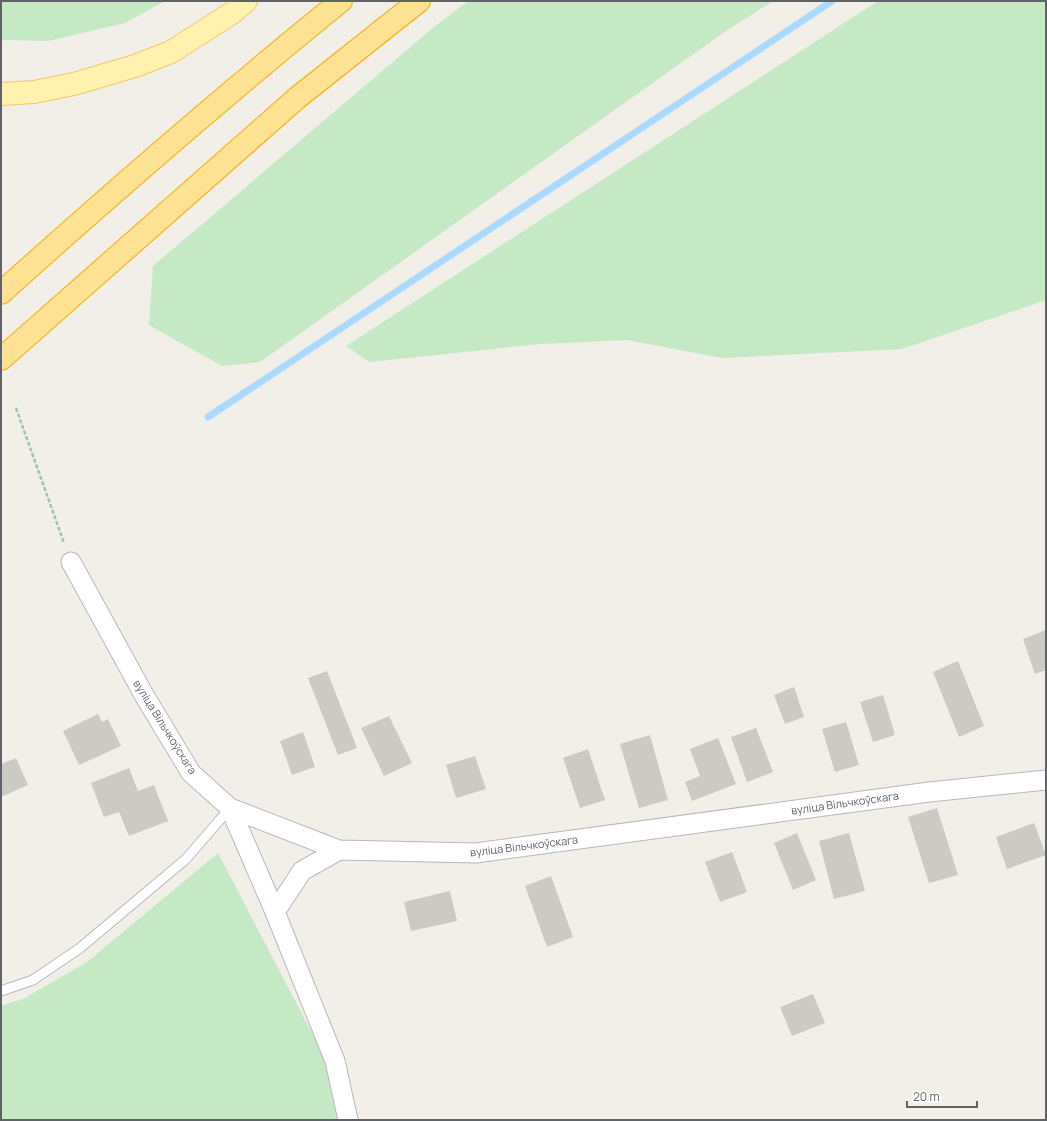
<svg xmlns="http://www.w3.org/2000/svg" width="1047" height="1121" font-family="Manrope,sans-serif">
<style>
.green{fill:#c5e8c5}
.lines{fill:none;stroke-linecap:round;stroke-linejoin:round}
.stream{stroke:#aadaff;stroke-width:7}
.building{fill:#cccac5}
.lane-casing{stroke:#b5b8bc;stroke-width:11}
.street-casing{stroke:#b5b8bc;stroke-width:21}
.primary-casing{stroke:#f2c960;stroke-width:24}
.highway-casing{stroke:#f9ab00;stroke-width:24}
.path{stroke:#9cc7a9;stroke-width:2.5;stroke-dasharray:4 2;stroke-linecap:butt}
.lane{stroke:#fff;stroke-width:9}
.street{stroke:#fff;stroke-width:19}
.primary{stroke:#fff2af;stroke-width:22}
.highway{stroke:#fde293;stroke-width:22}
.labels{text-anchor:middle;stroke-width:3;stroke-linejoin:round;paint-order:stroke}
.street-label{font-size:11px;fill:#5f6368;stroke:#fff}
</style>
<rect width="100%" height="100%" fill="#f1efe8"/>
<path class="green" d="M1 1H165L125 23 48 41 1 40Z
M468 1H773L723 33 260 362 222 366 149 325 153 266 434 27Z
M878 1H1046V300L902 349 722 358 627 340 540 344 369 362 346 346Z
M218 853 326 1060 339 1120H1V1006L23 999 87 962Z"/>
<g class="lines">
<path class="stream" d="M208 417 832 1"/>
</g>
<path class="building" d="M1046 630V670L1035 674 1023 639Z
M958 661 984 726 959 737 933 672Z
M327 671 357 748 338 755 308 678Z
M794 687 804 717 785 724 774 695Z
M883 695 895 735 873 742 860 702Z
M98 714 102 722 108 719 121 746 79 765 63 731Z
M389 716 412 763 384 776 361 728Z
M846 722 859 765 835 772 822 729Z
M756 728 773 772 747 782 731 737Z
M303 732 315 767 292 775 280 741Z
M650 735 668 800 639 808 620 744Z
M718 738 736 784 692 801 685 782 700 776 690 749Z
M588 749 605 800 580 808 563 758Z
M475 756 486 789 456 798 446 765Z
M16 758 28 785 1 797V764Z
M129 768 138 791 154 785 168 821 129 836 119 812 104 817 91 783Z
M937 808 958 875 929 883 908 817Z
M1034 823 1046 855 1007 869 996 837Z
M797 833 816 880 793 890 774 843Z
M849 833 865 891 834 899 819 841Z
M732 852 747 892 720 902 705 862Z
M551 876 573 937 547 947 525 886Z
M450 891 457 921 411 931 404 902Z
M813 994 825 1023 792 1036 780 1007Z"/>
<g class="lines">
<g class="lane-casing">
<path id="lane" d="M1 991 33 980 80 948 186 859 230 808"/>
</g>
<g class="street-casing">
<path id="street" d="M71 562 144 695 191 773 230 808 339 850 476 853 929 792 1046 780
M230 808 275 912 335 1061 348 1120
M275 912 302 871 339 850"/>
</g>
<g class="primary-casing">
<path id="primary" d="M1 94 34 92 74 84 135 66 171 52 232 13 246 1"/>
</g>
<g class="highway-casing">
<path id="highway" d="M1 293C112 193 225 95 341 1
M1 359 297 98 419 1"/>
</g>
<path class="path" d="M16 408 64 543"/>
<use href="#lane" class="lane"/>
<use href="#street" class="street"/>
<use href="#primary" class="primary"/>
<use href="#highway" class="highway"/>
</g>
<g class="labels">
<g class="street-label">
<text transform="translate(165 727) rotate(58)" y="4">вуліца Вільчкоўскага</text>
<text transform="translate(845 803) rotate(-8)" y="4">вуліца Вільчкоўскага</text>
<text transform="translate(524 846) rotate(-7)" y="4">вуліца Вільчкоўскага</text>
</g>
</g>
<rect width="1047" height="1121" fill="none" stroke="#5f6368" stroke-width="4"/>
<path d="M907 1101v6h70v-6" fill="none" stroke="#5f6368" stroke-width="2"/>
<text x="913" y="1101" font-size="12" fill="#5f6368" stroke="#ffffff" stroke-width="3" paint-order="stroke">20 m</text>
</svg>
